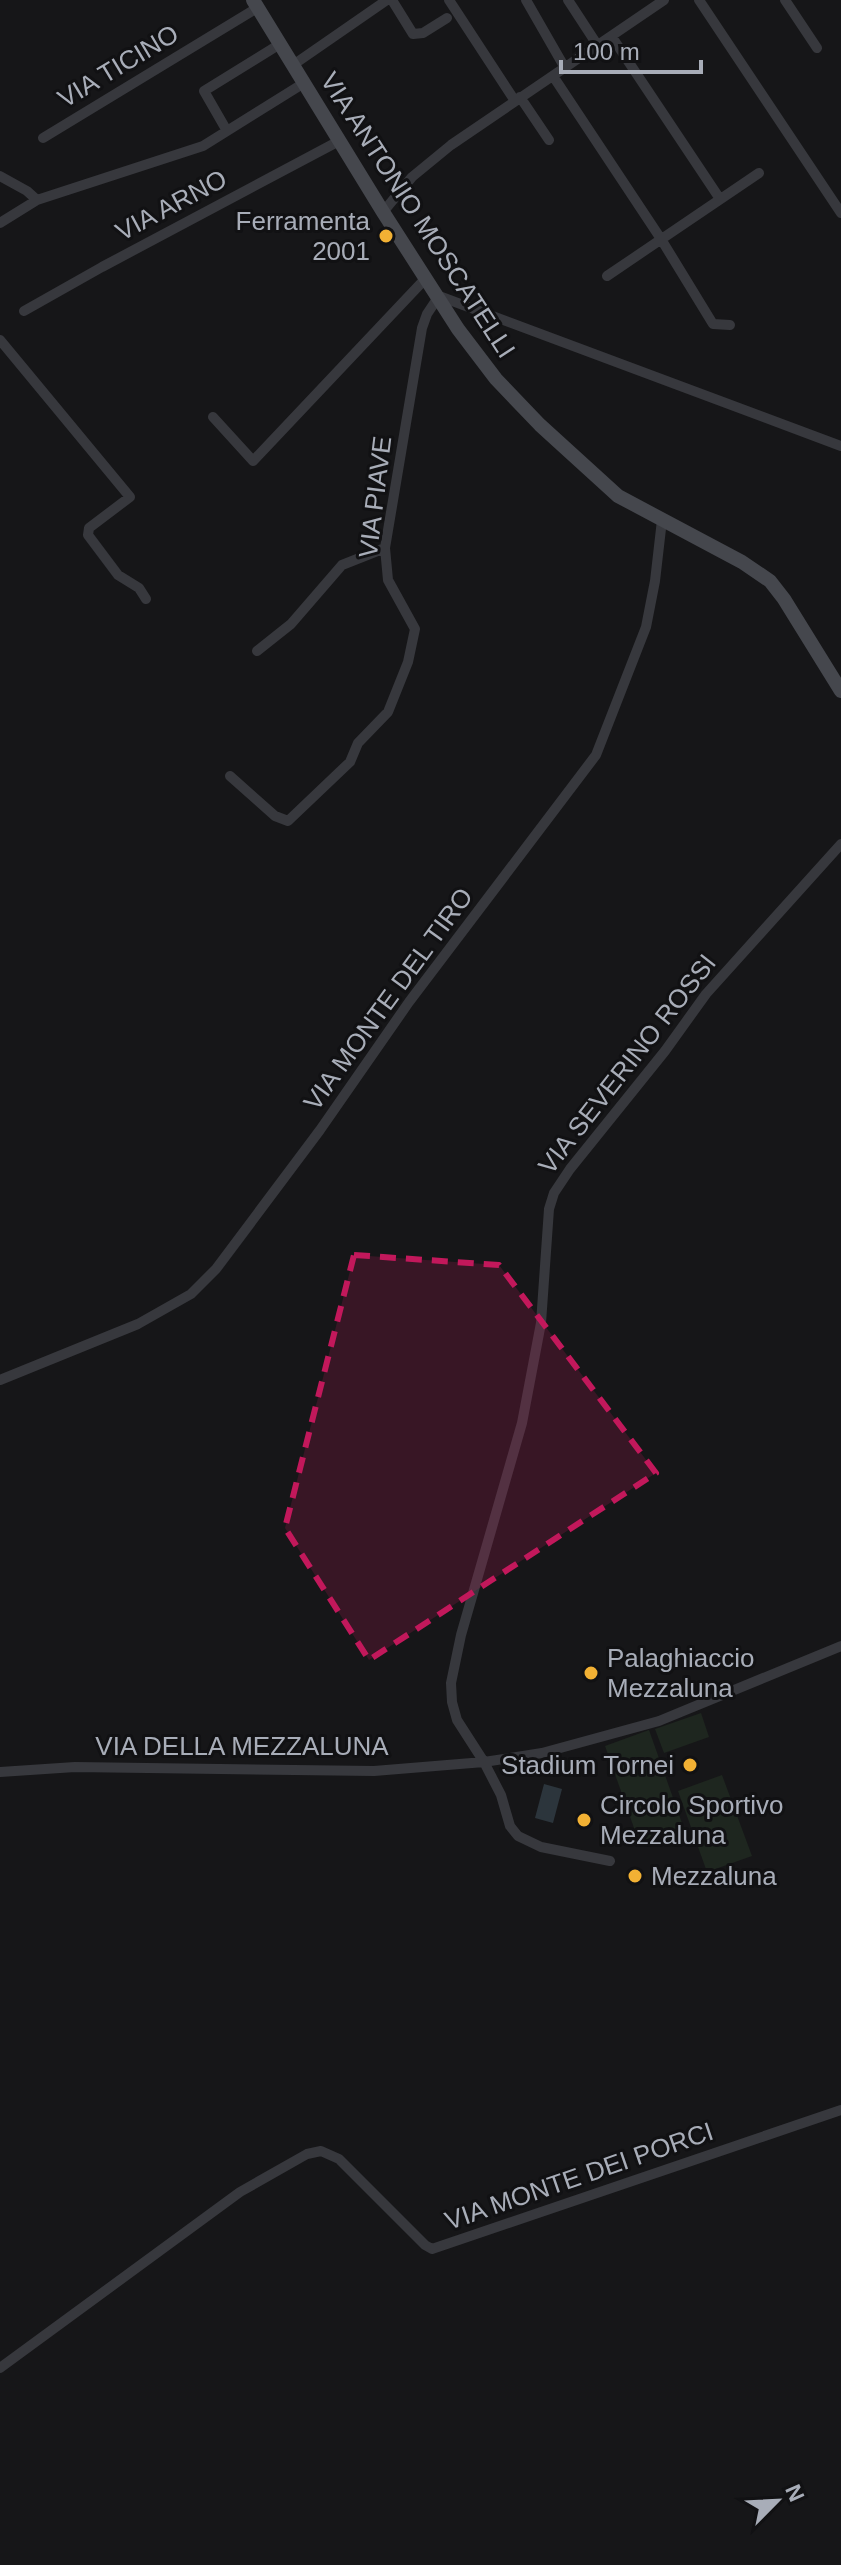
<svg xmlns="http://www.w3.org/2000/svg" width="841" height="2565" font-family="Helvetica,sans-serif">
<style>
.green{fill:#1e261f}
.water{fill:#2c353c}
.lines{fill:none;stroke-linecap:round;stroke-linejoin:round}
.street{stroke:#37383d;stroke-width:10}
.secondary{stroke:#45474d;stroke-width:14}
.marked{fill:#c2185b;fill-opacity:0.2;stroke:#c2185b;stroke-width:6;stroke-dasharray:16 10;stroke-linejoin:round}
.poi-dot{fill:#f2b134;stroke:#111113;stroke-width:3}
.labels{text-anchor:middle;stroke-width:6;stroke-linejoin:round;paint-order:stroke}
.street-label{font-size:26px;fill:#a8adb8;stroke:#111113}
.poi-label{font-size:26px;fill:#a8adb8;stroke:#111113;text-anchor:start}
</style>
<rect width="100%" height="100%" fill="#161618"/>
<path class="green" d="M701 1713 709 1737 664 1753 655 1729Z
M649 1730 683 1826 639 1842 605 1746Z
M722 1775 752 1856 707 1872 678 1791Z"/>
<path class="water" d="M544 1784 562 1789 553 1823 535 1818Z"/>
<g class="lines">
<path class="street" d="M392 0 413 34 423 33 447 18
M449 0 515 101
M526 0 565 68
M568 0 598 46
M699 0 841 213
M785 0 817 48
M612 37 720 199
M293 65 387 0
M553 76 661 239 713 324 730 325
M520 97 549 140
M227 131 204 91 280 44
M43 138 257 8
M0 176 27 191 37 200
M383 212 412 177 451 145 664 0
M0 223 37 200 203 146 304 83
M607 276 759 173
M24 311 102 267 339 141
M0 340 130 497 89 528 88 535 118 575 139 588 146 599
M213 417 253 461 426 278
M257 651 291 624 342 565 385 548
M230 776 275 816 288 821 350 762 358 743 388 712 408 662 415 629 388 580 385 548 422 328 427 314 439 296 841 446
M0 1380 138 1324 191 1294 216 1269 320 1130 409 1002 596 755 646 627 655 581 662 520
M484 1762 457 1720 452 1702 451 1683 461 1635 522 1423 541 1323 549 1209 554 1193 570 1169 665 1051 706 994 841 844
M0 1772 75 1767 374 1771 484 1762
M610 1861 541 1847 518 1836 510 1826 501 1795 484 1762 542 1753 659 1721 841 1646
M0 2368 240 2192 307 2154 321 2151 339 2159 425 2245 432 2249 841 2110"/>
<path class="secondary" d="M253 0 383 212 458 329 496 379 540 425 618 496 742 562 770 581 784 599 841 691"/>
</g>
<path class="marked" d="M354 1255 499 1265 656 1473 369 1660 285 1528Z"/>
<g class="poi-dot">
<circle cx="386" cy="236" r="8"/>
<circle cx="591" cy="1673" r="8"/>
<circle cx="690" cy="1765" r="8"/>
<circle cx="584" cy="1820" r="8"/>
<circle cx="635" cy="1876" r="8"/>
</g>
<g class="labels">
<g class="street-label">
<text transform="translate(118 66) rotate(-31)" y="9">VIA TICINO</text>
<text transform="translate(171 205) rotate(-28)" y="9">VIA ARNO</text>
<text transform="translate(418 215) rotate(57)" y="9">VIA ANTONIO MOSCATELLI</text>
<text transform="translate(375 497) rotate(-83)" y="9">VIA PIAVE</text>
<text transform="translate(388 999) rotate(-54)" y="9">VIA MONTE DEL TIRO</text>
<text transform="translate(627 1064) rotate(-52)" y="9">VIA SEVERINO ROSSI</text>
<text x="242" y="1755">VIA DELLA MEZZALUNA</text>
<text transform="translate(579 2176) rotate(-19)" y="9">VIA MONTE DEI PORCI</text>
</g>
<g class="poi-label">
<text x="370" y="230" text-anchor="end">Ferramenta<tspan x="370" dy="30">2001</tspan></text>
<text x="607" y="1667">Palaghiaccio<tspan x="607" dy="30">Mezzaluna</tspan></text>
<text x="674" y="1774" text-anchor="end">Stadium Tornei</text>
<text x="600" y="1814">Circolo Sportivo<tspan x="600" dy="30">Mezzaluna</tspan></text>
<text x="651" y="1885">Mezzaluna</text>
</g>
</g>
<g transform="translate(777 2501) rotate(66)" stroke="#111113" stroke-width="6" paint-order="stroke">
<path d="M0-6L14 30L0 20L-14 30Z" fill="#a8adb8"/>
<text y="-12" font-size="22" font-weight="bold" text-anchor="middle" fill="#a8adb8">N</text>
</g>
<path d="M561 60v12h140v-12" fill="none" stroke="#a8adb8" stroke-width="4"/>
<text x="573" y="60" font-size="24" fill="#a8adb8" stroke="#111113" stroke-width="6" paint-order="stroke">100 m</text>
</svg>
